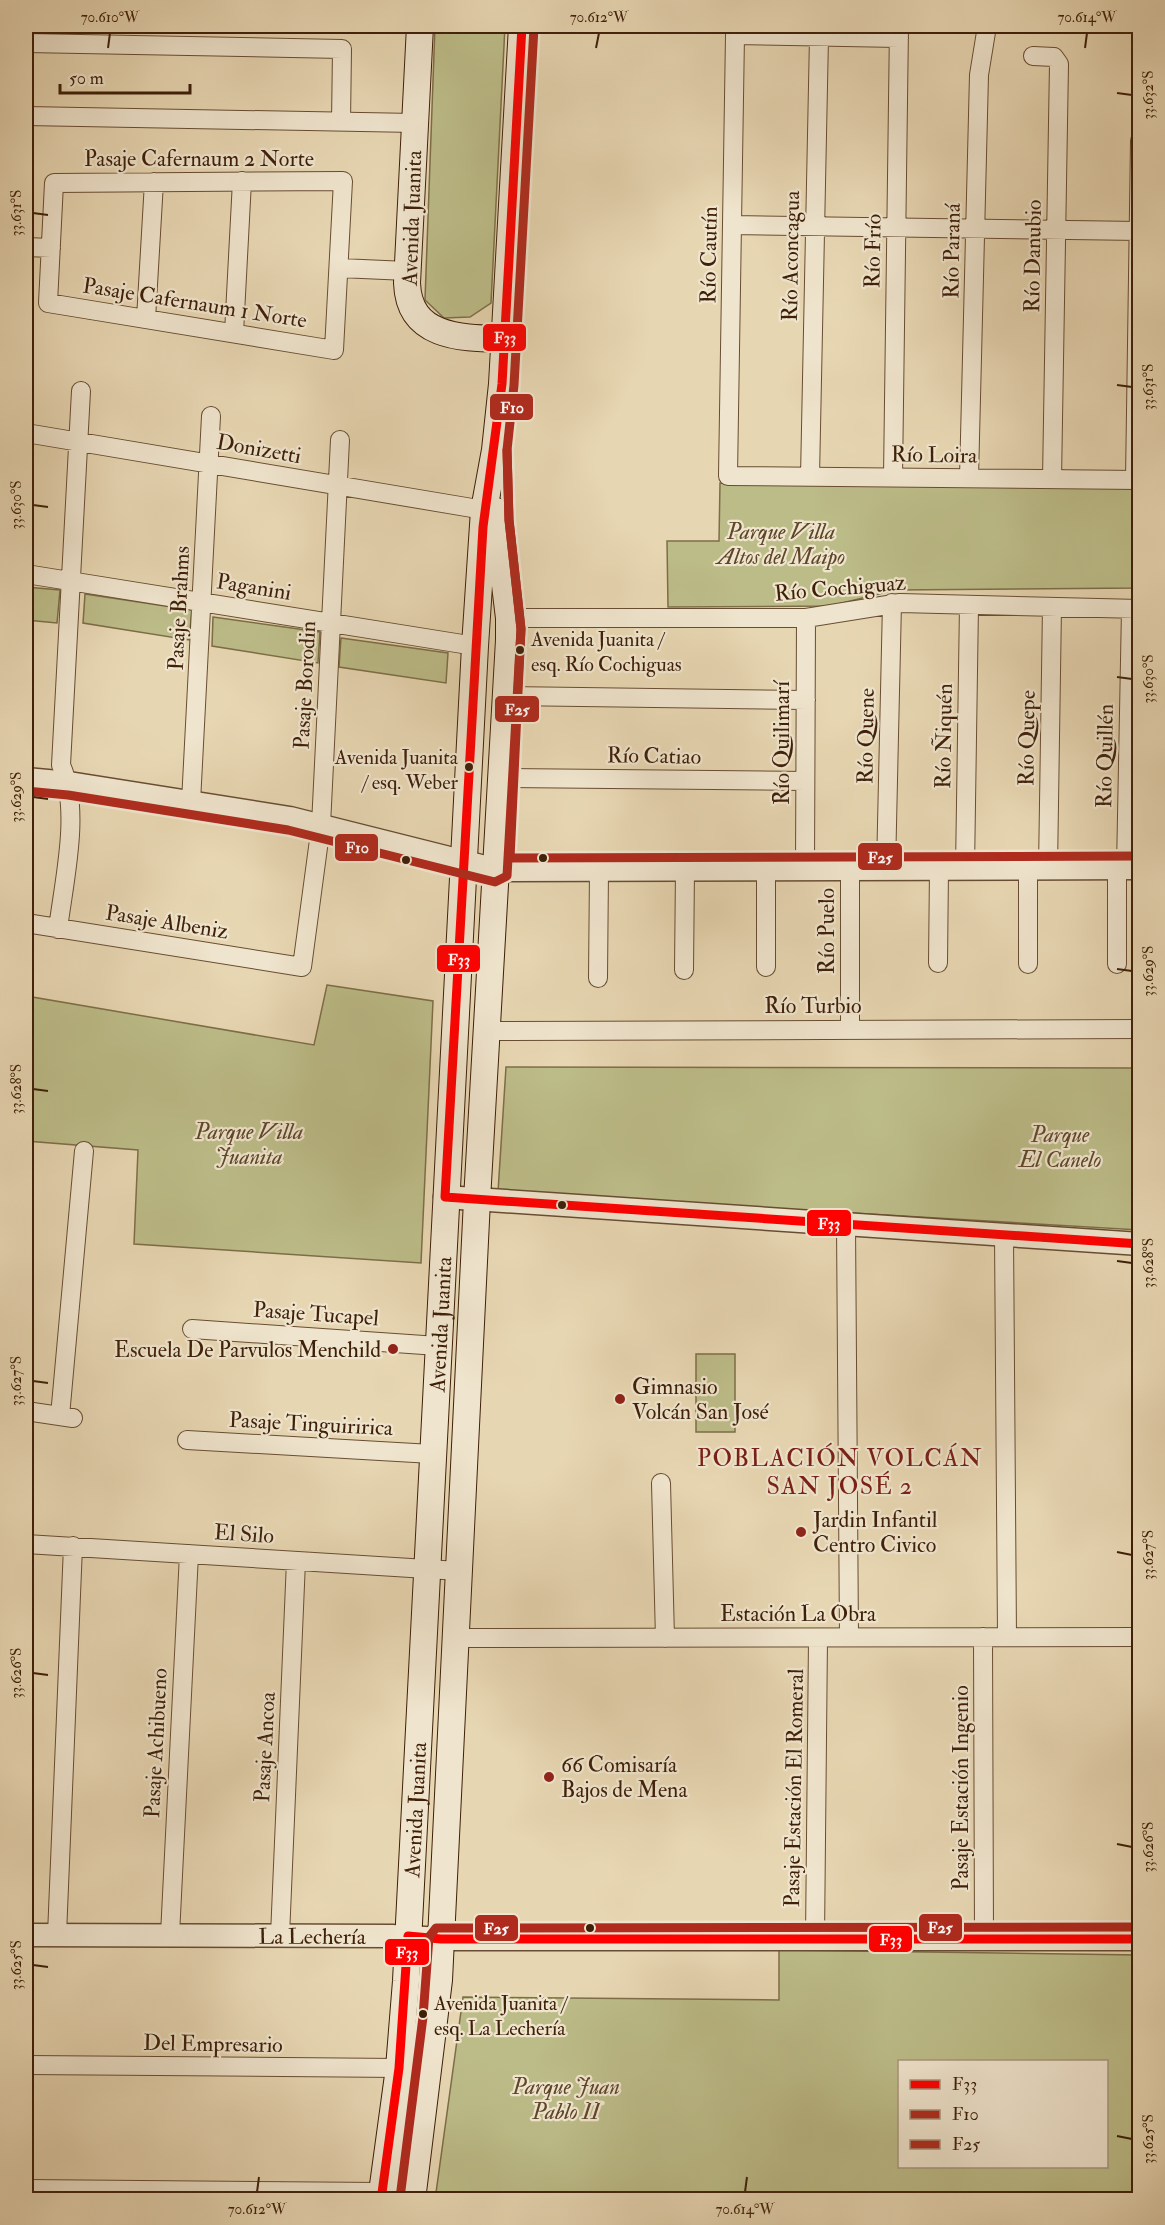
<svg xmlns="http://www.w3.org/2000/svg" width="1165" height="2225" font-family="'IM FELL Double Pica',serif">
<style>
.green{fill:#bcbc88;stroke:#7d6e48;stroke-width:1.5;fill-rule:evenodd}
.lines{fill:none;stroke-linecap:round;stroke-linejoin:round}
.minor-casing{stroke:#684d32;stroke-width:20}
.tertiary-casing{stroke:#684d32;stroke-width:25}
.secondary-casing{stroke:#3e1f08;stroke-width:28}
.minor{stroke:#efe4cd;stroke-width:18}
.tertiary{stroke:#efe4cd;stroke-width:22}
.secondary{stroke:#efe4cd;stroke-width:26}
.bus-1-casing{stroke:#efe4cd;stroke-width:14}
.bus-2-casing{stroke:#efe4cd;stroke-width:14}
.bus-3-casing{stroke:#efe4cd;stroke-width:14}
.bus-1{stroke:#f00;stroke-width:9}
.bus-2{stroke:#af2b1e;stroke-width:9}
.bus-3{stroke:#af2b1e;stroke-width:9}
.ticks{fill:none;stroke:#3e1f08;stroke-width:2}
.bus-dot{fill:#3e1f08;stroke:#efe4cd;stroke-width:2}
.poi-dot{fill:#8f2418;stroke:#efe4cd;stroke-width:2}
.labels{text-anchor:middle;stroke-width:4.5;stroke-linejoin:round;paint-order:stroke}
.bus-label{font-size:20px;fill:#3e1f08;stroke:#efe4cd;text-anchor:start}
.street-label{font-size:22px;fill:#3e1f08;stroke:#efe4cd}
.park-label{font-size:22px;font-style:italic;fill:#5e4628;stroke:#efe4cd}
.poi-label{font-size:22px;fill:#3e1f08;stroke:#efe4cd;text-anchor:start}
.neighbourhood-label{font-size:24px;letter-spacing:1.5px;fill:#7a1f14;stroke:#efe4cd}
.line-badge{stroke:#efe4cd;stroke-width:2}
.badge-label{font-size:16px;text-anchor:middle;font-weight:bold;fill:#fff}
.neatline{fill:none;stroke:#3e1f08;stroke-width:2}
.ticks-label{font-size:15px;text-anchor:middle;fill:#3e1f08}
</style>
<rect width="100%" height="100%" fill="#e7d6b2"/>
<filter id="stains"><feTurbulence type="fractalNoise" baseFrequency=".00333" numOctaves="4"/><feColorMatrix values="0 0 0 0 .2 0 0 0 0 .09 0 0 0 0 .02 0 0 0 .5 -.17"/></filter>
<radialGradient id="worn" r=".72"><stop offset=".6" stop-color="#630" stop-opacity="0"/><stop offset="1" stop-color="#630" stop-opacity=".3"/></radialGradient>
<path class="green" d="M435 26H505L491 303 470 317 444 318 425 300Z
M720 483 1139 485V588L895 590 830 606 668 607 667 541H719Z
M26 587 60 590 57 623 26 620Z
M85 594 192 610 189 640 83 623Z
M213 617 320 632 318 663 212 646Z
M341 638 448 653 446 683 339 667Z
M327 985 433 1001 421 1263 134 1244 138 1150 26 1141V996L314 1045Z
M506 1067 1139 1068V1230L498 1192Z
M696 1354H735V1432H696Z
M779 1950 1139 1955V2199L435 2200 463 1997 779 2000ZM900 2062H1106V2166H900Z"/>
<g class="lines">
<g class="minor-casing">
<path id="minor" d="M899 38 735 35 728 476 1140 480
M26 43 342 49 341 122
M1033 56 1054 57 1059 64 1052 479
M26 116 415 123
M343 181 334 350 48 303 54 183Z
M732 225 1140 231
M26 247 51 248
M340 268 407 271
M146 319 154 182
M234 333 242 181
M26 433 484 510
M810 477 819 37
M893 477 899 26
M969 478 979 75 987 26
M1135 480 1140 141
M26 574 475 646
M509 618H806L900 603 1140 609
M506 696 806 700
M502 778 805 781
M191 802 211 416
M1126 868 1131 609
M805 869 806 618
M886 869 892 603
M965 869 969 605
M1028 869V964
M1048 869 1052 607
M1117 869V964
M26 923 302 967 321 825 340 440
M58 929C64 880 81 810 61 765L81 391
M938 963 939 869
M766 967V869
M684 970 685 869
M598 978 599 870
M850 1029V869
M487 1031 1140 1029
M846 1224 849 1637
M1004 1235 1007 1637
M192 1329 438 1346
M26 1411 73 1418
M60 1416 84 1151
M187 1440 432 1454
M661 1483 665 1638
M26 1544 459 1571
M983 1637 984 1939
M456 1638 1140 1637
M57 1935 73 1546
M170 1935 189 1554
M280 1936 296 1561
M815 1939 818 1638
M26 2065 399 2068
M26 2189 382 2192"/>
</g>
<g class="tertiary-casing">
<g id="tertiary">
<path d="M26 779 69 783 290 818 497 870 1140 868"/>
<path d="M445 1197 1140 1244"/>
<path id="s1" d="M26 1935 392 1936 441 1939H1140"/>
</g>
</g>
<g class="secondary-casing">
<g id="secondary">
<path d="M420 26 407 283C409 339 463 338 505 339"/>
<path id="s2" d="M381 2200 399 2068 406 1981 475 646 484 510 495 450 502 384 522 26"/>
<path d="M412 2200 439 1980 477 1200 509 640V618L496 511"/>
</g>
</g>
<use href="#minor" class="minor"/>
<use href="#tertiary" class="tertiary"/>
<use href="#secondary" class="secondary"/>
<g class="bus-1-casing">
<path id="bus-1" d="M522 26 502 384 483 527 445 1197 1140 1244
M381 2200 399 2068 408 1936 441 1939H1140"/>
</g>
<g class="bus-2-casing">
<path id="bus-2" d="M26 791 68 795 288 830 495 882 507 876 521 629 509 520 507 450 514 385 534 27"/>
</g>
<g class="bus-3-casing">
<path id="bus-3" d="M507 450 509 520 521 629 510 858 1140 856
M400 2198 423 2017 429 1937 436 1928 1140 1927"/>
</g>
<use href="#bus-1" class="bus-1"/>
<use href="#bus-2" class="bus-2"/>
<use href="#bus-3" class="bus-3"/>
</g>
<path class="ticks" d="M108 48 110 33M596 48 599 33M1085 48 1087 33M1117 93 1132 95M33 213 48 215M1117 385 1132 387M33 505 48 507M1117 677 1132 679M33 797 48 799M1117 969 1132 971M33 1089 48 1091M1117 1261 1132 1263M33 1381 48 1383M1117 1552 1132 1555M33 1673 48 1675M1117 1844 1132 1847M33 1965 48 1967M1117 2136 1132 2139M257 2192 259 2177M745 2192 747 2177"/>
<g class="bus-dot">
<circle cx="520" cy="650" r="5"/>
<circle cx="469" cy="767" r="5"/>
<circle cx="543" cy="858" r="5"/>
<circle cx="406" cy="860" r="5"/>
<circle cx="562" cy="1205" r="5"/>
<circle cx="590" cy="1928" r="5"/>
<circle cx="423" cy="2014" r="5"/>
</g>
<g class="poi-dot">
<circle cx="393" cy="1349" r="6"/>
<circle cx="620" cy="1399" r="6"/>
<circle cx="801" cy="1532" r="6"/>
<circle cx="549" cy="1777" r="6"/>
</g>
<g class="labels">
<g class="bus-label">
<text x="531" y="646">Avenida Juanita /<tspan x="531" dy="25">esq. Río Cochiguas</tspan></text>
<text x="458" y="764" text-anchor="end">Avenida Juanita<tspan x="458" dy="25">/ esq. Weber</tspan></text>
<text x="434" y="2010">Avenida Juanita /<tspan x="434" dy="25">esq. La Lechería</tspan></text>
</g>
<g class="street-label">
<text x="199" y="166">Pasaje Cafernaum 2 Norte</text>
<text transform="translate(411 218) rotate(-88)" y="8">Avenida Juanita</text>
<text transform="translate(872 251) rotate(-89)" y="8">Río Frío</text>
<text transform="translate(951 251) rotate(-89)" y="8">Río Paraná</text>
<text transform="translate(708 255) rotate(-89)" y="8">Río Cautín</text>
<text transform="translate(790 256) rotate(-89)" y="8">Río Aconcagua</text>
<text transform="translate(1032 256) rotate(-89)" y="8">Río Danubio</text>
<text transform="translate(195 302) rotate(9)" y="8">Pasaje Cafernaum 1 Norte</text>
<text transform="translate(259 448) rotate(10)" y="8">Donizetti</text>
<text transform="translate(934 454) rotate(1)" y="8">Río Loira</text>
<text transform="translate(254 586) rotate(9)" y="8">Paganini</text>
<text transform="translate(840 587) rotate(-5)" y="8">Río Cochiguaz</text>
<text transform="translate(178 608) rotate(-87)" y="8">Pasaje Brahms</text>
<text transform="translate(304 685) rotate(-87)" y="8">Pasaje Borodin</text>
<text transform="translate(865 736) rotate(-89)" y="8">Río Quene</text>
<text transform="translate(943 736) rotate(-89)" y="8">Río Ñiquén</text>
<text transform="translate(1026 738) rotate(-89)" y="8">Río Quepe</text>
<text transform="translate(781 743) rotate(-90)" y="8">Río Quilimarí</text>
<text transform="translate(654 755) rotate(1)" y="8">Río Catiao</text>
<text transform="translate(1104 756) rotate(-89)" y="8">Río Quillén</text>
<text transform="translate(167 921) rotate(9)" y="8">Pasaje Albeniz</text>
<text transform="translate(826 931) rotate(-90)" y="8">Río Puelo</text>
<text x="813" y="1013">Río Turbio</text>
<text transform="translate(316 1313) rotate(4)" y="8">Pasaje Tucapel</text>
<text dy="8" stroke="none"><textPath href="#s2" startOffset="878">Avenida Juanita</textPath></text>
<text transform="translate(311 1423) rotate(3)" y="8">Pasaje Tinguiririca</text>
<text transform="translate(244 1533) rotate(4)" y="8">El Silo</text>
<text x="798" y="1621">Estación La Obra</text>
<text transform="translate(155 1743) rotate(-87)" y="8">Pasaje Achibueno</text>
<text transform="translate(264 1747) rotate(-87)" y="8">Pasaje Ancoa</text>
<text transform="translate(793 1788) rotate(-89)" y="8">Pasaje Estación El Romeral</text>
<text transform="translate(960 1788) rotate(-90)" y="8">Pasaje Estación Ingenio</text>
<text dy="8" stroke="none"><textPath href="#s2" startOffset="392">Avenida Juanita</textPath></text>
<text dy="8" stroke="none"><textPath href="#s1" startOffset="286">La Lechería</textPath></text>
<text transform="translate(213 2043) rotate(1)" y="8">Del Empresario</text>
</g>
<g class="park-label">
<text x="781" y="539">Parque Villa<tspan x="781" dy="25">Altos del Maipo</tspan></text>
<text x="249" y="1139">Parque Villa<tspan x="249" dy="25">Juanita</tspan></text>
<text x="1060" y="1142">Parque<tspan x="1060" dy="25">El Canelo</tspan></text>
<text x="566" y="2094">Parque Juan<tspan x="566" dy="25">Pablo II</tspan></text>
</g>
<g class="poi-label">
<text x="381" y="1357" text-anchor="end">Escuela De Parvulos Menchild</text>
<text x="632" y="1394">Gimnasio<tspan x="632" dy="25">Volcán San José</tspan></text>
<text x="813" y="1527">Jardin Infantil<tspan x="813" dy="25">Centro Civico</tspan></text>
<text x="561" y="1772">66 Comisaría<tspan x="561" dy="25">Bajos de Mena</tspan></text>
</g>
<g class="neighbourhood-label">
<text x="840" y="1466">POBLACIÓN VOLCÁN<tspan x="840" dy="28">SAN JOSÉ 2</tspan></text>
</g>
</g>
<g class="line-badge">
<rect x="482" y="323" width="45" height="29" rx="6" fill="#f00"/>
<rect x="489" y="393" width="45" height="28" rx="6" fill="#af2b1e"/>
<rect x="494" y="695" width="46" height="28" rx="6" fill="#af2b1e"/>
<rect x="334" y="833" width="45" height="29" rx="6" fill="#af2b1e"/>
<rect x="857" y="842" width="46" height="29" rx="6" fill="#af2b1e"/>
<rect x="436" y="944" width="45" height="29" rx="6" fill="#f00"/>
<rect x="806" y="1209" width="46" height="28" rx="6" fill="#f00"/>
<rect x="918" y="1913" width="45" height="29" rx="6" fill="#af2b1e"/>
<rect x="474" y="1914" width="45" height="28" rx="6" fill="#af2b1e"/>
<rect x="868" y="1925" width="45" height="28" rx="6" fill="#f00"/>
<rect x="384" y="1938" width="46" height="28" rx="6" fill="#f00"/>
</g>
<g class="badge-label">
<text x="505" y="343">F33</text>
<text x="512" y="413">F10</text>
<text x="517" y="715">F25</text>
<text x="357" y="853">F10</text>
<text x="880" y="863">F25</text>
<text x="459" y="965">F33</text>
<text x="829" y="1229">F33</text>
<text x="940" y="1933">F25</text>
<text x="496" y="1934">F25</text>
<text x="891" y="1945">F33</text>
<text x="407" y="1958">F33</text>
</g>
<rect width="1165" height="2225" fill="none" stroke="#e7d6b2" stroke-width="66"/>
<rect x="898" y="2060" width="210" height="108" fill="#efe4cd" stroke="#a8957e" stroke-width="1.5"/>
<rect x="910" y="2080" width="30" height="9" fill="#ff0000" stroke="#a8957e" stroke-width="1.5"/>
<text x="952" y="2090" font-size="18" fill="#3e1f08">F33</text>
<rect x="910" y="2110" width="30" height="9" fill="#af2b1e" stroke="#a8957e" stroke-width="1.5"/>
<text x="952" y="2120" font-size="18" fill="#3e1f08">F10</text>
<rect x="910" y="2140" width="30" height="9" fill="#af2b1e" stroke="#a8957e" stroke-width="1.5"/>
<text x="952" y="2150" font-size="18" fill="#3e1f08">F25</text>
<path d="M60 84v9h130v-9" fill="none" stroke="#3e1f08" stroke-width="3"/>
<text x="69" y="84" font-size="18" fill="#3e1f08" stroke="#efe4cd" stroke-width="4.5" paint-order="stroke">50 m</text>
<rect x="33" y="33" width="1099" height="2159" class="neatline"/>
<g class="ticks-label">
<text x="110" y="22">70.610°W</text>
<text x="599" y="22">70.612°W</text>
<text x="1087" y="22">70.614°W</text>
<text transform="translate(1148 95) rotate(-90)" y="5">33.632°S</text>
<text transform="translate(16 213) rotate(-90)" y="5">33.631°S</text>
<text transform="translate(1148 387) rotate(-90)" y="5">33.631°S</text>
<text transform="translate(16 505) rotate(-90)" y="5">33.630°S</text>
<text transform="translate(1148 679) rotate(-90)" y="5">33.630°S</text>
<text transform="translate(16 797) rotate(-90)" y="5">33.629°S</text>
<text transform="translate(1148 971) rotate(-90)" y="5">33.629°S</text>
<text transform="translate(16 1089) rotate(-90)" y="5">33.628°S</text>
<text transform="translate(1148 1263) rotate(-90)" y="5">33.628°S</text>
<text transform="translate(16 1381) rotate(-90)" y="5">33.627°S</text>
<text transform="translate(1148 1555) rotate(-90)" y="5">33.627°S</text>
<text transform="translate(16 1673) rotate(-90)" y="5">33.626°S</text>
<text transform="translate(1148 1847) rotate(-90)" y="5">33.626°S</text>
<text transform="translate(16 1965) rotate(-90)" y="5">33.625°S</text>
<text transform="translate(1148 2139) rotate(-90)" y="5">33.625°S</text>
<text x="257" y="2214">70.612°W</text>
<text x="745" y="2214">70.614°W</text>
</g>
<rect width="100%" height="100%" filter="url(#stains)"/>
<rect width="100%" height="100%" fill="url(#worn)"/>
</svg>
